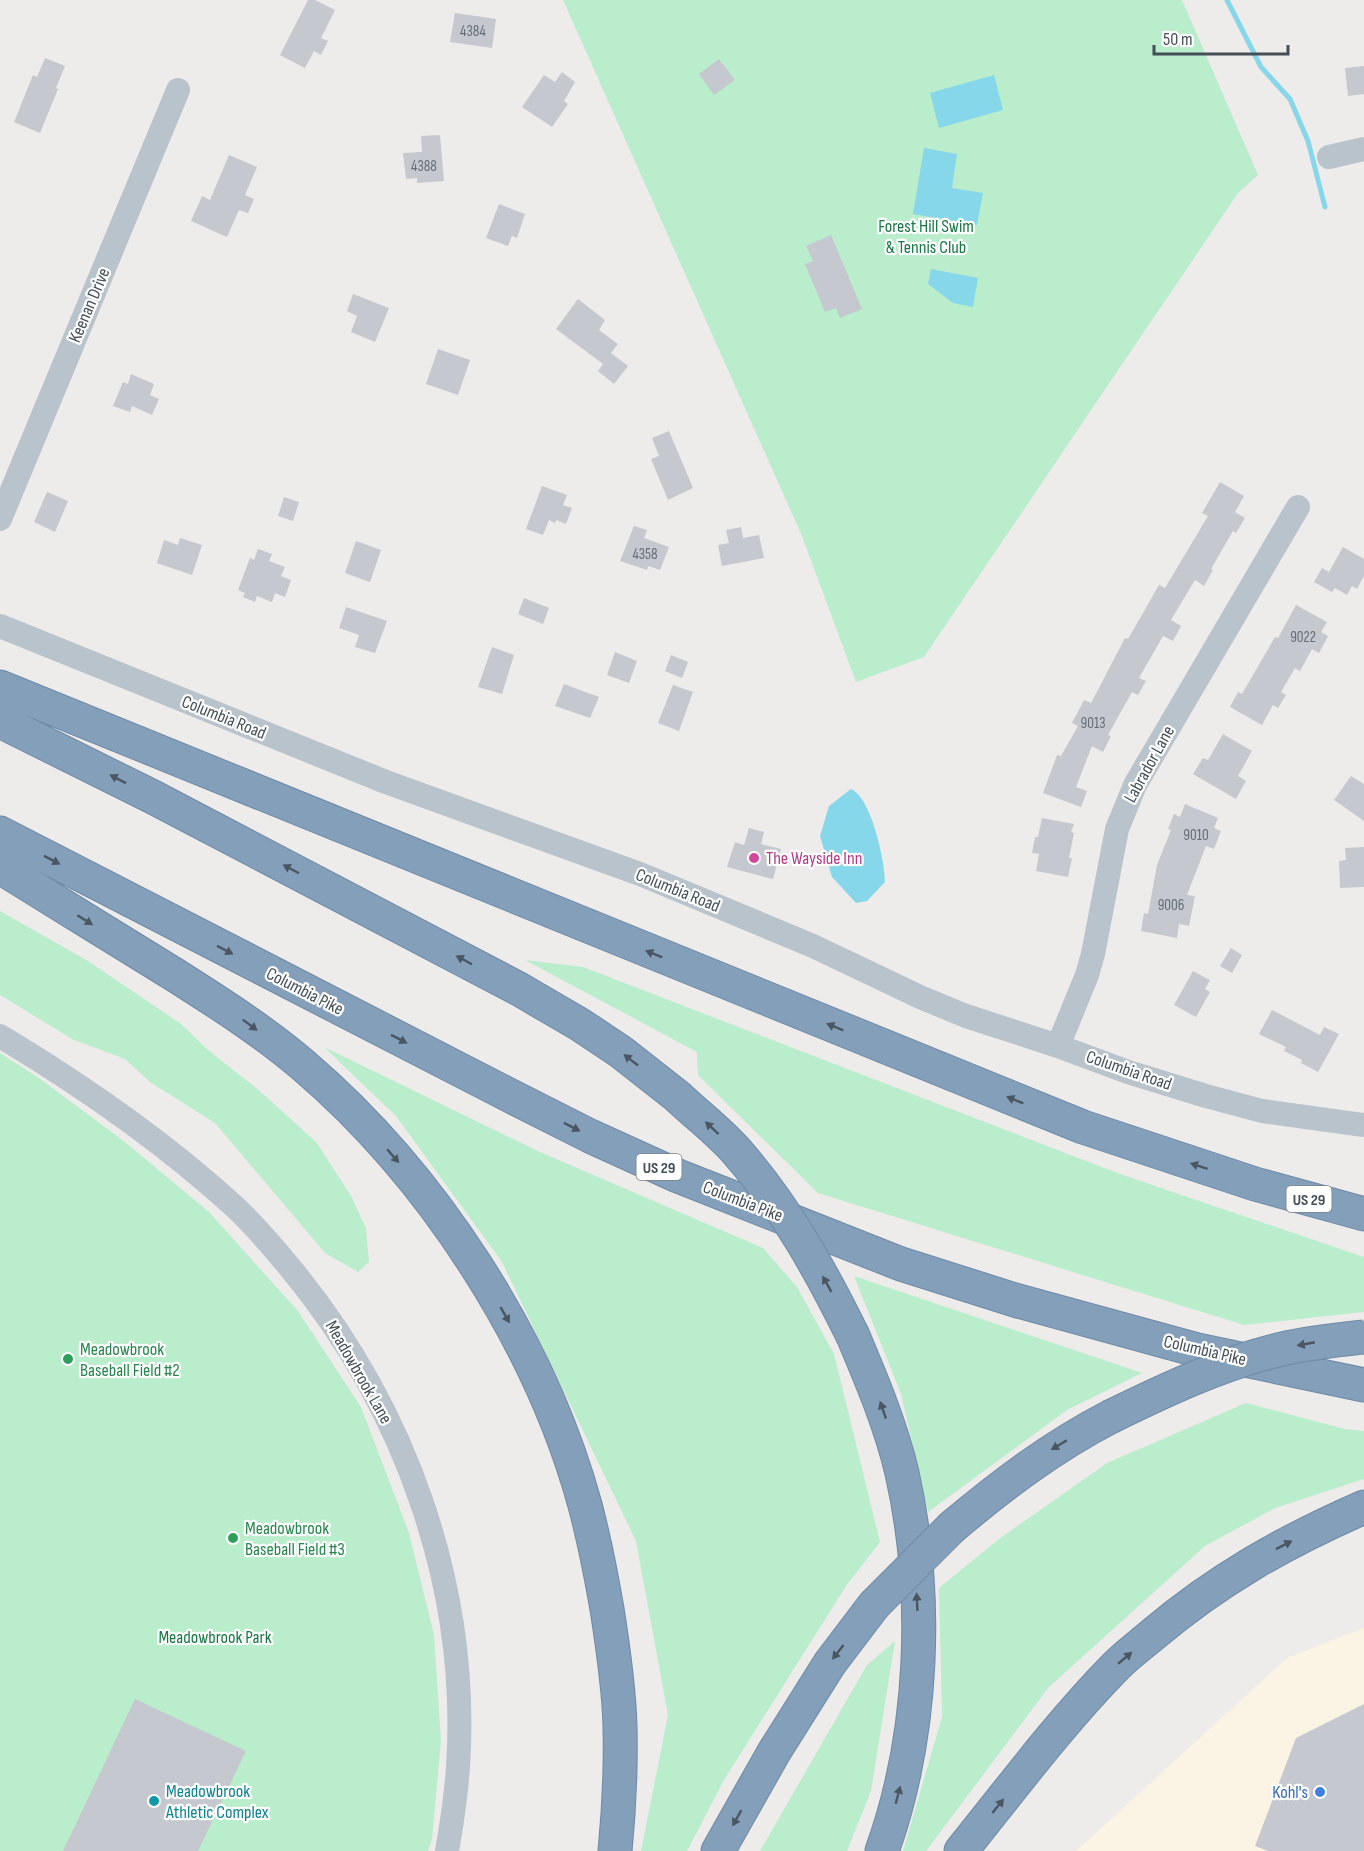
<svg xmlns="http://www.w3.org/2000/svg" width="1364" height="1851" font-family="'Sofia Sans Condensed',sans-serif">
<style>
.commercial{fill:#fbf3e3}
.green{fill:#b9edcc}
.water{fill:#86d7e9}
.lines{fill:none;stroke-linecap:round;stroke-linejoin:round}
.stream{stroke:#86d7e9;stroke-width:5}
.building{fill:#c5c8ce}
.highway-casing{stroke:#6e8aa6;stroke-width:35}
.minor{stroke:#b9c3cb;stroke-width:24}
.highway{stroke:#839fba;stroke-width:33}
.highway-bridge-casing{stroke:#6e8aa6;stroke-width:35;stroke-linecap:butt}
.highway-bridge{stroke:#839fba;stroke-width:33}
.oneway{fill:#4a5762}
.hotel-dot{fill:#d1479c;stroke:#fff;stroke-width:2}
.leisure-dot{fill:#2e9e5b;stroke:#fff;stroke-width:2}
.shop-dot{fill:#3f7fe0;stroke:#fff;stroke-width:2}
.culture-dot{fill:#0f9aa8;stroke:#fff;stroke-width:2}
.labels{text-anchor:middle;stroke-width:4.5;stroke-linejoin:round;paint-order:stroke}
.number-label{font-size:15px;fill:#646d76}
.shield{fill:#fff;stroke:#7c848a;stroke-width:1.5}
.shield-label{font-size:16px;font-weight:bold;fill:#444f58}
.park-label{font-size:18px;fill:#187745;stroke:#fff}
.street-label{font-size:18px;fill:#444f58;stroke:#fff}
.hotel-label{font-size:18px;fill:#b23c85;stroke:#fff;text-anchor:start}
.leisure-label{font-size:18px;fill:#27864d;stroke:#fff;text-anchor:start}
.culture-label{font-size:18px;fill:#0d838f;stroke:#fff;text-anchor:start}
.shop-label{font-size:18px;fill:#366cbe;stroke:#fff;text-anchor:end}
</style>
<rect width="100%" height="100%" fill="#eeebeb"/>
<path class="commercial" d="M1364 1628V1851H1076L1287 1658Z"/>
<path class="green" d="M563 0H1182L1258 175 1238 193 924 657 856 682 802 536Z
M0 911 88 961 181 1024 207 1049 261 1092 317 1143 351 1196 366 1228 369 1262 358 1272 325 1253 215 1123 150 1082 125 1059 72 1039 0 995Z
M525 960 583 967 1120 1174 1364 1257V1312L1244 1325 818 1193 698 1075 697 1052Z
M324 1047 540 1152 763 1248 797 1287 834 1354 880 1542 846 1586 724 1780 687 1851H641L668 1715 636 1541 502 1262 396 1116Z
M0 1053 39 1078 125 1142 209 1212 298 1311 361 1407 409 1533 434 1635 441 1741 432 1839 428 1851H0Z
M854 1276 1142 1373 1067 1410 928 1512 901 1394Z
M1246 1403 1345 1429 1364 1431V1479L1275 1508 1205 1546 1048 1688 926 1851H903L942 1717 939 1588 999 1539 1107 1463Z
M895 1641 871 1791 847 1851H760L867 1665Z"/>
<path class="water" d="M994 75 1003 110 939 128 930 93Z
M924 148 957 154 952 188 983 193 977 225 913 214Z
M931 269 978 278 973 307 953 303 928 284Z
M851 789C871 797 885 861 885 882L867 901 856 903 832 877 820 836 829 806Z"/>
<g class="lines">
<path class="stream" d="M1227 0 1261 67 1290 99 1308 141 1325 207"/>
</g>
<path class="building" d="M308 0H315L335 10 321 38 328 41 321 55 314 51 305 68 280 55Z
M455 13 496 19 492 48 450 42Z
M45 58 65 66 56 88 58 89 40 133 14 122 33 75 37 77Z
M719 59 735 80 714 95 699 74Z
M1364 66V94L1348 96 1345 68Z
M562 72 575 82 564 101 568 104 552 127 522 107 544 75 555 82Z
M440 135 444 181 417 183V178L406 179 403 153 422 152 421 136Z
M229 155 257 167 245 195 254 199 248 213 239 210 227 237 191 221 202 196 210 200Z
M499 204 525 214 517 238 512 236 508 246 486 238Z
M831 235 862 309 840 318 836 308 825 312 805 264 813 261 806 246Z
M353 294 389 308 375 342 351 332 357 316 347 311Z
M578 299 605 320 599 330 618 344 611 353 628 366 614 384 598 371 603 364 556 329Z
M438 349 470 360 458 395 426 384Z
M131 374 154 384 150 395 159 399 152 415 132 406 130 412 113 406 123 382 128 384Z
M669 431 693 488 668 500 651 459 659 456 652 438Z
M1220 482 1244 496 1235 512 1245 518 1236 533 1233 531 1211 569 1213 570 1204 586 1195 580 1171 620 1181 626 1173 641 1163 636 1139 678 1146 681 1138 695 1132 692 1108 735 1111 736 1103 752 1092 746 1076 787 1087 791 1081 807 1043 793 1057 755 1061 756 1078 726 1072 723 1084 700 1091 703 1125 638 1128 639 1159 585 1165 588 1208 516 1202 513Z
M542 486 567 495 563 505 572 508 566 524 556 520 555 523 549 520 543 535 526 529Z
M47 492 68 501 55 532 34 522Z
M284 497 299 502 293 521 278 516Z
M634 526 647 530 644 538 669 547 660 570 648 566 647 570 620 561Z
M741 527 743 538 759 535 764 558 722 566 718 545 729 543 726 530Z
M180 538 202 545 192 575 157 563 164 540 178 545Z
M356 541 381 550 370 582 345 573Z
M1343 547 1364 559V576L1357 589 1352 586 1347 595 1335 588 1332 592 1314 582 1322 568 1329 572Z
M258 549 272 554 269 561 285 567 281 576 291 580 285 597 275 593 272 602 257 596 255 602 243 597 245 593 238 590 250 558 254 560Z
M524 598 549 608 543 624 518 614Z
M1296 605 1327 622 1321 632 1328 636 1319 653 1312 649 1300 671 1295 668 1281 692 1286 695 1278 708 1273 705 1262 725 1230 707 1238 692 1242 694 1275 637 1278 638Z
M346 607 387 621 375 653 355 647 359 635 339 628Z
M492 647 514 655 502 694 478 687Z
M615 652 637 661 629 683 607 675Z
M671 655 688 662 682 678 665 671Z
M564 684 599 697 590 718 555 706Z
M673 685 693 692 679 731 658 723Z
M1223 734 1252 751 1238 776 1246 781 1236 799 1193 774 1203 758 1208 760Z
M1351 776 1364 784V821L1334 800Z
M1185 804 1218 818 1214 828 1221 831 1214 849 1206 846 1187 895 1195 896 1189 926 1179 924 1177 938 1141 931 1144 913 1148 914 1157 865 1171 830 1168 829 1174 814 1180 817Z
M1042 818 1074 824 1071 832 1074 833 1069 858H1072L1068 877 1036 871 1039 854 1032 853 1035 837H1038Z
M749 828 764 832 761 844 781 849 773 879 727 867 735 842 744 845Z
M1364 847V887L1340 888 1339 861 1346 860 1345 848Z
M1231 948 1242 955 1232 973 1220 966Z
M1193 971 1210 980 1205 989 1210 992 1196 1017 1174 1005Z
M1272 1010 1320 1035 1324 1027 1339 1034 1318 1072 1301 1063 1302 1060 1284 1051 1286 1047 1259 1034Z
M135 1699 246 1751 198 1851H63Z
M1364 1704V1851H1268L1255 1846 1296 1738Z"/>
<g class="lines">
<g class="highway-casing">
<path id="highway" d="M0 687 1083 1127 1255 1184 1364 1214
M0 721 153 797 519 989 579 1024 621 1052 677 1096
M0 833 505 1093 590 1136 678 1176 901 1264 1018 1301 1197 1350 1364 1385
M0 867C58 903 117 939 175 975 219 1003 263 1031 303 1065 432 1175 540 1341 585 1505 594 1539 601 1574 607 1609 613 1647 619 1687 620 1726 621 1768 619 1810 615 1851
M853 1336C872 1381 891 1426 902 1473 929 1594 924 1734 882 1851
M952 1527C1002 1485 1052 1447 1110 1417
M718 1851 774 1752 830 1663 874 1605
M961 1851C1011 1789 1060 1723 1116 1666 1127 1655 1139 1646 1151 1636 1217 1580 1284 1542 1364 1507"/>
</g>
<path class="minor" d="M1329 157 1364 149
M0 519 178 90
M0 626 386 782 640 874 813 946 920 997 966 1016 1058 1046 1128 1072 1206 1096 1262 1111 1364 1125
M0 1036C80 1084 166 1144 235 1207 255 1226 274 1248 292 1270 405 1408 470 1587 458 1767 456 1795 452 1823 447 1851
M1058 1046 1087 975 1093 954 1117 829 1135 785 1298 507"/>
<use href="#highway" class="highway"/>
<g class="highway-bridge-casing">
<path id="highway-bridge" d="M677 1096C697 1115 720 1132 738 1153 786 1208 821 1271 853 1336
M1110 1417C1165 1390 1222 1363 1282 1349 1309 1343 1336 1340 1364 1337
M874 1605 952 1527"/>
</g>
<use href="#highway-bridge" class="highway-bridge"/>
</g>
<defs><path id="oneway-solid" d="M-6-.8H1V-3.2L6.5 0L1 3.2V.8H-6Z" transform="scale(1.5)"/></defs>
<g class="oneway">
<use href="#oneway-solid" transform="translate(118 779) rotate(-153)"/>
<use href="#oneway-solid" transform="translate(52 860) rotate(27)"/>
<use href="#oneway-solid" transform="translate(291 869) rotate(-152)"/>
<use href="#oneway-solid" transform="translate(85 920) rotate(32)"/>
<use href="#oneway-solid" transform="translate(225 950) rotate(27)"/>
<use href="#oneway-solid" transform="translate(654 954) rotate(-158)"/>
<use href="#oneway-solid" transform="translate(464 960) rotate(-152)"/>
<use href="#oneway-solid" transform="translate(250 1025) rotate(37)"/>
<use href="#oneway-solid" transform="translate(835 1027) rotate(-158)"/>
<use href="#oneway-solid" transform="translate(399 1039) rotate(27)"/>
<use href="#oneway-solid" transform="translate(631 1060) rotate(-142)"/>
<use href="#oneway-solid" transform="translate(1015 1100) rotate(-158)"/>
<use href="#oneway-solid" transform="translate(572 1127) rotate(27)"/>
<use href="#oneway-solid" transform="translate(712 1128) rotate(-137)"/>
<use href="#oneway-solid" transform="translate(393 1156) rotate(49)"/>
<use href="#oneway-solid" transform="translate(1199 1166) rotate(-162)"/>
<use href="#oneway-solid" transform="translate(827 1284) rotate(-119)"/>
<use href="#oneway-solid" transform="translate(505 1315) rotate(60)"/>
<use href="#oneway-solid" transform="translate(1306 1344) rotate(169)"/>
<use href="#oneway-solid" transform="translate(883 1410) rotate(-109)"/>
<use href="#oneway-solid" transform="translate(1059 1445) rotate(149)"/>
<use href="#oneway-solid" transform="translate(1284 1545) rotate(-27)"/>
<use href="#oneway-solid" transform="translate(917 1602) rotate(-93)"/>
<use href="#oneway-solid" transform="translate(838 1652) rotate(128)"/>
<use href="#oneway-solid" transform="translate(1125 1658) rotate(-40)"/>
<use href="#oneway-solid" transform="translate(898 1795) rotate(-75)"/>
<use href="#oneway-solid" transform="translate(998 1806) rotate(-51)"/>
<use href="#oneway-solid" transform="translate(737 1818) rotate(119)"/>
</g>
<circle class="hotel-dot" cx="754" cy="858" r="6"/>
<g class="leisure-dot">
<circle cx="68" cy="1359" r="6"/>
<circle cx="233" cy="1538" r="6"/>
</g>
<circle class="shop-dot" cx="1320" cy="1792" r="6"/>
<circle class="culture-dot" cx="154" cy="1801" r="6"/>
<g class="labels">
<g class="number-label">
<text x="473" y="36">4384</text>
<text x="424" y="171">4388</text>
<text x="645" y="559">4358</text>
<text x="1303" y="642">9022</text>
<text x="1093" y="728">9013</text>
<text x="1196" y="840">9010</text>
<text x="1171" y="910">9006</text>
</g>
<g class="shield">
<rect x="636.5" y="1154" width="45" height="26" rx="4.5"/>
<rect x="1286.5" y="1186" width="45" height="26" rx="4.5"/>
</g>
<g class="shield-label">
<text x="659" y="1173">US 29</text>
<text x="1309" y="1205">US 29</text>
</g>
<g class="park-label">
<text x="926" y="232">Forest Hill Swim<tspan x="926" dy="21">&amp; Tennis Club</tspan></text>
<text x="215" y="1643">Meadowbrook Park</text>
</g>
<g class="street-label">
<text transform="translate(89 305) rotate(-67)" y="6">Keenan Drive</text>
<text transform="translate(224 717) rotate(22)" y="6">Columbia Road</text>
<text transform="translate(1149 764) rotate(-61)" y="6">Labrador Lane</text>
<text transform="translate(678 890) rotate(22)" y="6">Columbia Road</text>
<text transform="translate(305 991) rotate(27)" y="6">Columbia Pike</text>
<text transform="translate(1129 1070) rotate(19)" y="6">Columbia Road</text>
<text transform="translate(743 1201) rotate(21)" y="6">Columbia Pike</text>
<text transform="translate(1205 1350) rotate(13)" y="6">Columbia Pike</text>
<text transform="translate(359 1372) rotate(60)" y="6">Meadowbrook Lane</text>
</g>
<g class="hotel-label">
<text x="766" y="864">The Wayside Inn</text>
</g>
<g class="leisure-label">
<text x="80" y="1355">Meadowbrook<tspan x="80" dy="21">Baseball Field #2</tspan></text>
<text x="245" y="1534">Meadowbrook<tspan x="245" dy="21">Baseball Field #3</tspan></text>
</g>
<g class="culture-label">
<text x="166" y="1797">Meadowbrook<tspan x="166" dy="21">Athletic Complex</tspan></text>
</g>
<g class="shop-label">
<text x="1308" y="1798">Kohl's</text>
</g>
</g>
<path d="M1154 45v9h134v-9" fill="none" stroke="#444f58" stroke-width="3"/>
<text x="1163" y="45" font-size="18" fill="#444f58" stroke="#ffffff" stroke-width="4.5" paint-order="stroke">50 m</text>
</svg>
